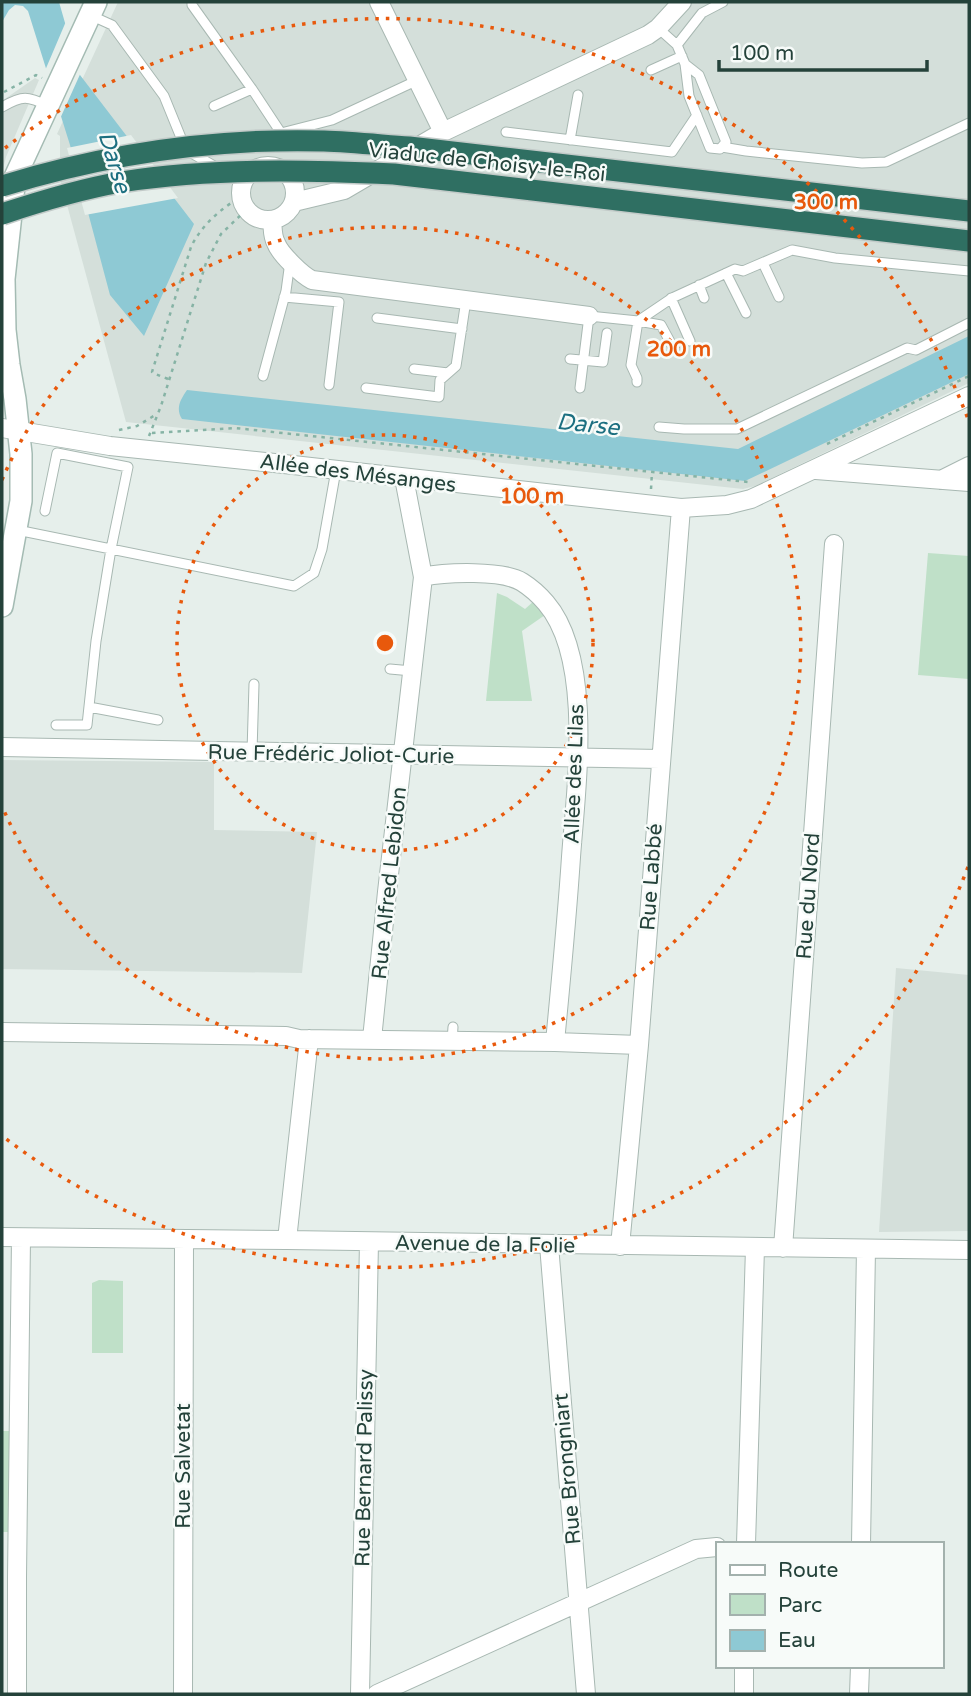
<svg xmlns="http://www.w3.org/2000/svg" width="971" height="1696" font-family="'Varela Round',sans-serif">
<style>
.built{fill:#d4dfda}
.green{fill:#bfe0c8}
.water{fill:#8ec9d4}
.pier{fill:#e6efeb}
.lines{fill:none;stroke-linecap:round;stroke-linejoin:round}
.lane-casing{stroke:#a8b8b2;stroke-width:11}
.street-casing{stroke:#a8b8b2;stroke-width:20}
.secondary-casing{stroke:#a4bbb3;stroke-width:24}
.path{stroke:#86b3a5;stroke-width:2.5;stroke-dasharray:3.5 5;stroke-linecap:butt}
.lane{stroke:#fff;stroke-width:9}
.street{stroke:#fff;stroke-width:18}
.secondary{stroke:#fff;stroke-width:21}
.highway-bridge-casing{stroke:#c2cac8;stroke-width:24;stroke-linecap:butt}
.highway-bridge{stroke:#2f6f62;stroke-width:21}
.ring{fill:none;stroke:#e8590c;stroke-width:3.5;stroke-dasharray:3.5 7}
.labels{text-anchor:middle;stroke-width:5;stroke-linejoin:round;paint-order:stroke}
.street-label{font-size:21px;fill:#24423a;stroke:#f7fbf9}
.water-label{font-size:23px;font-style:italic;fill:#1c6f80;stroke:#f7fbf9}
.centre{fill:#e8590c;stroke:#f7fbf9;stroke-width:3.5}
.ring-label{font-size:21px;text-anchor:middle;font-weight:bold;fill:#e8590c;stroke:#f7fbf9;stroke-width:5;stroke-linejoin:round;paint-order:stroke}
</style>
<rect width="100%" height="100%" fill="#e6efeb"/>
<path class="built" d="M118 2H969V383L755 486 743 489 126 422 60 179V136L57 134Z
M35 78 39 80 6 157 2 173V101Z
M2 760 214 762V830L317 832 302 973 2 969Z
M896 968 969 975V1231L879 1232Z"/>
<path class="green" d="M928 553 969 556V679L918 675Z
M497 593 507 597 525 609 534 601 545 615 522 631 532 701H486Z
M99 1280 123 1281V1353H92V1283Z
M2 1431H10L9 1532H2Z"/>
<path class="water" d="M2 2H59L80 75 194 224 144 336 110 295 70 145 28 11 23 6 15 5 9 10 2 22Z
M969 336V374L745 481 182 419C175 408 181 399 187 390L738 449Z"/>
<path class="pier" d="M67 19 82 70 59 121 44 73Z
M131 135 178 198 85 215 67 148Z"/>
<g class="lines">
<g class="lane-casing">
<path id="lane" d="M192 2V5L252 89
M92 16 112 25 164 96 186 150 216 167
M658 28 677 45 702 13 723 2
M677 45 685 64 689 96 710 148 720 149 726 142 699 75 685 64
M651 70 682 56
M214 106 252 89 281 133 332 120 418 80
M2 107C23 95 27 96 49 106
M506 132 672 152 697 115
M570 140 578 95
M722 147 746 151 862 163 886 162 969 123
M763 263 779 297
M726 273 746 313
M699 285 704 298
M284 297 339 302 329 385
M671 298 690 341
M377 318 462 329
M638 321 672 298 735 269 743 271 792 250 835 258 969 271
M638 321 661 325 674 349
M570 359 603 362 607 333
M414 369 448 373
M263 376 286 291 289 269 292 265
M366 388 439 397 440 380 456 366 466 300
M580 388 589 316 638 321 631 365 637 378V382
M659 427 684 429H737L907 348 916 350 969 323
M45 511 57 453 128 467 111 549 96 641 87 725H56
M17 530 294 586 314 573 322 549 336 470
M390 669 412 671
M89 707 158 720
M252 752 254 684
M452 1041 453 1027"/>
</g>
<g class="street-casing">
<path id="street" d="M379 2 443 132
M241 193a27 27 0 1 1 54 0a27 27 0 1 1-54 0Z
M294 202 344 190 443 132 648 35 658 28 682 2
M272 220C273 228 272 236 276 243 280 254 302 275 312 280L589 316
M2 428 110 446 284 464 681 508 727 505 751 499 969 396
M816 470 969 482
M941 480 969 466
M423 577C446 572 503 570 522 582 530 587 540 596 546 603 594 659 576 788 571 857 567 918 561 980 555 1042
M2 747 660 759
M2 1032 286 1036 299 1039 555 1042 639 1045
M372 1039 387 892 423 577 404 478
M2 1237 287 1240 969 1250
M287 1240 309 1039
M549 1245 586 1694
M620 1246 639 1045 681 508
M783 1248 834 544
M746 1544 755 1248
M861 1544 866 1249
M17 1694V1577L21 1238
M183 1694 184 1239
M360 1694 369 1242
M377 1694 696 1549 717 1547
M744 1694V1666
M859 1694 860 1666"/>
</g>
<g class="secondary-casing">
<path id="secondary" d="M2 606 21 501V454L15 399 9 365 5 330 4 279 15 177 96 2"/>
</g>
<path class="path" d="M4 92 36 75 42 78
M168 379 153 373 152 372 191 247C201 226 221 208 241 197
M119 430 137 426 157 414
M152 433 235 428 748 482
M149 436 161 406 206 263 221 234 246 210
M827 444 969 376
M651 489 652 472"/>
<use href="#lane" class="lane"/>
<use href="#street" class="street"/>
<use href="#secondary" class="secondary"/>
<g class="highway-bridge-casing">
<path id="highway-bridge" d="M2 186C106 154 215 138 324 141 352 142 381 145 409 147L969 211
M2 214C41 201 81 189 121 182 212 168 303 170 394 174L969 241"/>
</g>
<use href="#highway-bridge" class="highway-bridge"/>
</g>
<g class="ring">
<circle cx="385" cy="643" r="208"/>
<path d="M2 480A416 416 0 1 1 2 806"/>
<path d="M968 867A624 624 0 0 1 5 1138M5 148A624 624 0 0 1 968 419"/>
</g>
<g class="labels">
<g class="street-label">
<text transform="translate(487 162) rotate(6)" y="7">Viaduc de Choisy-le-Roi</text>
<text transform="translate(358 473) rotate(7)" y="7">Allée des Mésanges</text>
<text transform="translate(331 754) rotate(1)" y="7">Rue Frédéric Joliot-Curie</text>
<text transform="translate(574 774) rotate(-88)" y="7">Allée des Lilas</text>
<text transform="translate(651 877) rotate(-86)" y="7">Rue Labbé</text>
<text transform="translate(389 883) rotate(-84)" y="7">Rue Alfred Lebidon</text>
<text transform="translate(808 896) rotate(-86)" y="7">Rue du Nord</text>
<text transform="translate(485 1244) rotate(1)" y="7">Avenue de la Folie</text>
<text transform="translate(183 1466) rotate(-90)" y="7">Rue Salvetat</text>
<text transform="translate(364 1468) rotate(-89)" y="7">Rue Bernard Palissy</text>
<text transform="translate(567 1469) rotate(-95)" y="7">Rue Brongniart</text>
</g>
<g class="water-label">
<text transform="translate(115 162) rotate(73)" y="8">Darse</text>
<text transform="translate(588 424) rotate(6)" y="8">Darse</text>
</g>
</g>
<circle cx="385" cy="643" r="10" class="centre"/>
<g class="ring-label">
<text x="826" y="209">300 m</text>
<text x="679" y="356">200 m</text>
<text x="532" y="503">100 m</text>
</g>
<rect width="971" height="1696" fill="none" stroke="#24423a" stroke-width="7"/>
<rect x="716" y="1542" width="228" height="126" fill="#f7fbf9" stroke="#a3b1ad" stroke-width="2"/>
<rect x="730" y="1565" width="35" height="10" fill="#ffffff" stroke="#a3b1ad" stroke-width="2"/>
<text x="778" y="1577" font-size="21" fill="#24423a">Route</text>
<rect x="730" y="1594" width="35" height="21" fill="#bfe0c8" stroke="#a3b1ad" stroke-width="2"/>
<text x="778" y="1612" font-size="21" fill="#24423a">Parc</text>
<rect x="730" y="1630" width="35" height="21" fill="#8ec9d4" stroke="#a3b1ad" stroke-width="2"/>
<text x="778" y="1647" font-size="21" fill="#24423a">Eau</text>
<path d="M719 60v10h208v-10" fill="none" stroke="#24423a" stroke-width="3.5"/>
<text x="730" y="60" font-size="21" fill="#24423a" stroke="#f7fbf9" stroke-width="5" paint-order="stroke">100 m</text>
</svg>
